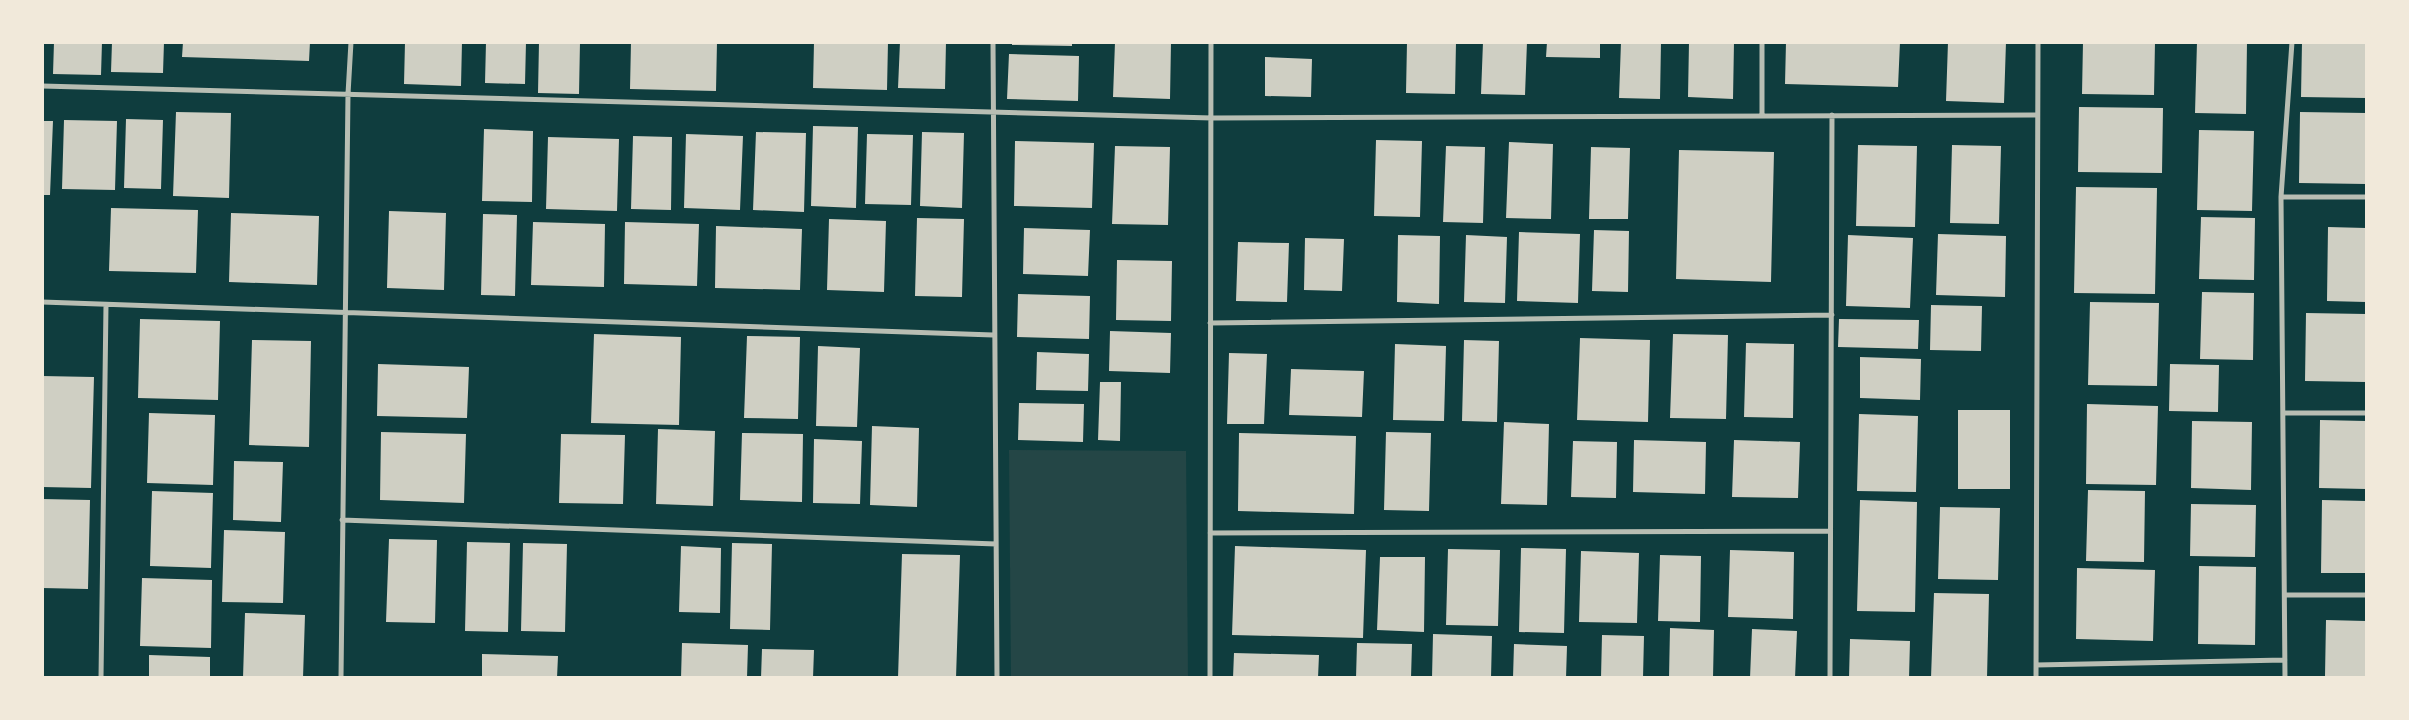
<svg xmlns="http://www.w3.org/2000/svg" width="2409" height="720" font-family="Barlow,sans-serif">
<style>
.green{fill:#244646}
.building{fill:#cfcfc3}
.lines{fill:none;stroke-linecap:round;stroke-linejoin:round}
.minor{stroke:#b8beb3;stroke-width:5}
</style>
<rect width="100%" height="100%" fill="#0f3d3e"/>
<path class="green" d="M1009 450 1186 451 1188 677H1011Z"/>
<path class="building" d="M54 42H102L101 75 53 74Z
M112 42H164L163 73 111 72Z
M183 42H310L309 61 182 57Z
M405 42H462L461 86 404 84Z
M486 42H526L525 84 485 83Z
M539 42H580L579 94 538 93Z
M631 42H717L716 91 630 89Z
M814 42H888L887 90 813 88Z
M900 42H946L945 89 898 88Z
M1012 42H1072V46L1012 45Z
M1115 42H1171L1170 99 1113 97Z
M1407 42H1456L1455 94 1406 93Z
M1483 42H1527L1525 95 1481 94Z
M1547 42H1600V58L1546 57Z
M1621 42H1661L1660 99 1619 98Z
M1689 42H1734L1733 99 1688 97Z
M1786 42H1900L1898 87 1785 84Z
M1948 42H2006L2004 103 1946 101Z
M2083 42H2155L2154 95 2082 94Z
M2197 42H2247L2246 114 2195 113Z
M2302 42H2366V98L2301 97Z
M1009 54 1079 56 1078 101 1007 99Z
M1265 57 1312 59 1311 97 1265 96Z
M2079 107 2163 108 2162 173 2078 172Z
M176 112 231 113 229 198 173 196Z
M2300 112 2366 113V184L2299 183Z
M126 119 163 120 161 189 124 188Z
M64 120 117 121 115 190 62 189Z
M42 121H53L50 195H42Z
M813 126 858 127 856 208 811 206Z
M484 129 533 131 532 202 482 201Z
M2199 130 2254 131 2252 211 2197 210Z
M756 132 806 133 804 212 753 210Z
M922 132 964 133 962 208 920 206Z
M686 134 743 136 740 210 684 208Z
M867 134 913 135 911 205 865 204Z
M633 136 672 137 671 210 631 209Z
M548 137 619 139 617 211 546 209Z
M1376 140 1422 141 1420 217 1374 216Z
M1015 141 1094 143 1092 208 1014 206Z
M1509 142 1553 144 1551 219 1506 218Z
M1858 145 1917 146 1915 227 1856 226Z
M1952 145 2001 146 1999 224 1950 223Z
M1115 146 1170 147 1168 225 1112 224Z
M1446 146 1485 147 1483 223 1443 222Z
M1591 147 1630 148 1628 219H1589Z
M1679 150 1774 152 1771 282 1676 279Z
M2076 187 2157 188 2155 294 2074 293Z
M111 208 198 210 196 273 109 271Z
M389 211 446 213 444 290 387 288Z
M231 213 319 216 317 285 229 282Z
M483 214 517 215 515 296 481 295Z
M2201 217 2255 218 2254 280 2199 279Z
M917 218 964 219 962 297 915 296Z
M829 219 886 221 884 292 827 290Z
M533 222 605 224 604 287 531 285Z
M625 222 699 224 697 286 624 284Z
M716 226 802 229 800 290 715 288Z
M2328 227 2366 228V302L2327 301Z
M1024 228 1090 230 1088 276 1023 274Z
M1594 230 1629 231 1628 292 1592 291Z
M1519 232 1580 234 1578 303 1517 301Z
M1938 234 2006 236 2005 297 1936 295Z
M1398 235 1440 236 1439 304 1397 302Z
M1466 235 1507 237 1505 303 1464 302Z
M1848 235 1913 238 1910 308 1846 306Z
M1305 238 1344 239 1342 291 1304 290Z
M1238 242 1289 243 1287 302 1236 301Z
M1117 260 1172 261 1171 321 1116 320Z
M2202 292 2254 293 2253 360 2200 359Z
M1018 294 1090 296 1089 339 1017 337Z
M2090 302 2159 303 2157 386 2088 385Z
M1931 305 1982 306 1981 351 1930 350Z
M2306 313 2366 314V382L2305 381Z
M140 319 220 321 218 400 138 398Z
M1839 319 1919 320 1918 349 1838 347Z
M1110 331 1171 333 1170 373 1109 371Z
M594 334 681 337 679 425 591 423Z
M1673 334 1728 335 1726 419 1670 418Z
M747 336 800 337 798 419 744 418Z
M1580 338 1650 340 1648 422 1577 420Z
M252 340 311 341 309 447 249 445Z
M1464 340 1499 341 1497 422 1462 421Z
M1746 343 1794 344 1793 418 1744 417Z
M1395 344 1446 346 1444 421 1393 420Z
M818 346 860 348 857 427 816 426Z
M1037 352 1089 354 1088 391 1036 390Z
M1229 353 1267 354 1264 424H1227Z
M1860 357 1921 359 1920 400 1860 398Z
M378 364 469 367 467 418 377 416Z
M2170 364 2219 365 2218 412 2169 411Z
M1291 369 1364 371 1362 417 1289 415Z
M42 376 94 377 91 488 42 487Z
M1100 382H1121L1120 441 1098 440Z
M1019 403 1084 404 1083 442 1018 440Z
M2087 404 2158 406 2156 485 2086 484Z
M1958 410H2010V489H1958Z
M149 413 215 415 213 485 147 483Z
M1859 414 1918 416 1916 492 1857 491Z
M2320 420 2366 421V489L2319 488Z
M2192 421 2252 422 2251 490 2191 488Z
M1504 422 1549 424 1547 505 1501 504Z
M872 426 919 428 917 507 870 505Z
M658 429 715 431 713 506 656 504Z
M381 432 466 434 464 503 380 500Z
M1386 432 1431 433 1429 511 1384 510Z
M742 433 803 434 802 502 740 500Z
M1239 433 1356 436 1354 514 1238 511Z
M561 434 625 435 623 504 559 503Z
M814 439 862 441 860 504 813 503Z
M1634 440 1706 442 1705 494 1633 492Z
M1734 440 1800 442 1798 498 1732 497Z
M1573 441 1617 442 1616 498 1571 497Z
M234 461 283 462 281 522 233 520Z
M2088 490 2145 491 2144 562 2086 561Z
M152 491 213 493 211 568 150 566Z
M42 499 90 500 88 589 42 588Z
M1860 500 1917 502 1915 612 1857 611Z
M2322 500 2366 501V573H2321Z
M2191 504 2256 505 2255 557 2190 556Z
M1940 507 2000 508 1998 580 1938 579Z
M224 530 285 532 283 603 222 602Z
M389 539 437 540 435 623 386 622Z
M467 542 510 543 508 632 465 631Z
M523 543 567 544 565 632 521 631Z
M732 543 772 544 770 630 730 629Z
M681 546 721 548 720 613 679 612Z
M1235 546 1366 550 1363 638 1232 635Z
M1521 548 1566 549 1564 633 1519 632Z
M1448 549 1500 550 1498 626 1446 625Z
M1730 550 1794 552 1793 619 1728 617Z
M1581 551 1639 553 1637 623 1579 622Z
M902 554 960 555 956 678H898Z
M1660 555 1701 556 1700 622 1658 621Z
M1380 557H1425L1424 632 1377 630Z
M2199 566 2256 567 2255 645 2198 644Z
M2077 568 2155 570 2153 641 2076 639Z
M142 578 212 580 211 648 140 646Z
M1934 593 1989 594 1987 678H1931Z
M245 613 305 615 303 678H243Z
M2326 620 2366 621V677L2325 676Z
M1670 628 1714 630 1713 678H1669Z
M1752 629 1797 631 1795 678H1750Z
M1433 634 1492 636 1491 678H1432Z
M1602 635 1644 636 1643 678H1601Z
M1850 639 1910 641 1909 678H1849Z
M682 643 748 645 747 678H681Z
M1357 643 1412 644 1411 678H1356Z
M1514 644 1567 646 1566 678H1513Z
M762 649 814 650 813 678H761Z
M1234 653 1319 655 1318 678H1233Z
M482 654 558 656 557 678H482Z
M149 655 210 657V678H149Z"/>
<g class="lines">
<path class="minor" d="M993 42 997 678
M1762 42V114
M42 86 1212 118 2036 115
M2281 197H2366
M42 302 993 335
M1210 323 1832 315
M2283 413H2366
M342 520 996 544
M1210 533 1830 531
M2285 595H2366
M2036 665 2285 660
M101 678 106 305
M341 678 348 94 351 42
M1210 678 1211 42
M1830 678 1832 115
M2036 678 2038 42
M2285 678 2281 197 2292 42"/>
</g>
<rect width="2409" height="720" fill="none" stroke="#f1e9da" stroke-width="88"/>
</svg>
